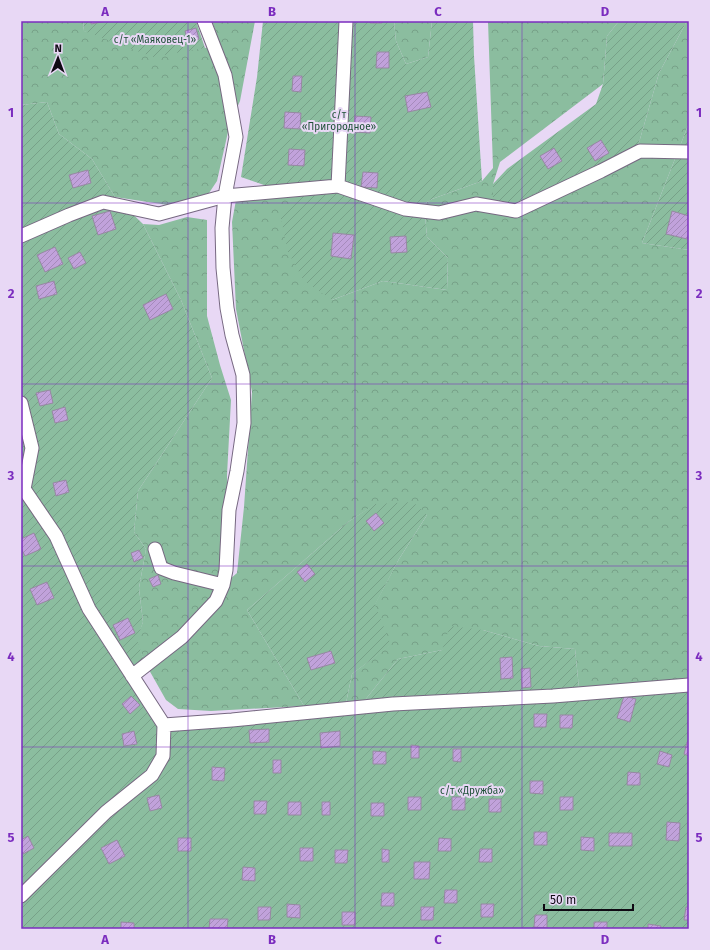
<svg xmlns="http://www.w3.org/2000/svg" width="710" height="950" font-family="'Fira Sans',sans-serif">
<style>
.forest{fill:url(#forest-crowns)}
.garden{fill:url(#garden-furrows)}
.building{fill:url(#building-hatch);stroke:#9688a2}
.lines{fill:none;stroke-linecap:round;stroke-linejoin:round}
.street-casing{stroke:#766881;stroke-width:15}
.street{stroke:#fff;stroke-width:13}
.grid{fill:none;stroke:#7b2cbf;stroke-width:1;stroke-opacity:0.55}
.labels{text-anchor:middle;stroke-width:4;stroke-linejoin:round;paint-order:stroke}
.park-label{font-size:10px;fill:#1e5037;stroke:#e8d8f5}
.neatline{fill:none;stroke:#7b2cbf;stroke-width:1.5}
.grid-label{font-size:13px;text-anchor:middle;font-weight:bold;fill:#7b2cbf}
</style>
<defs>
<pattern id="forest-crowns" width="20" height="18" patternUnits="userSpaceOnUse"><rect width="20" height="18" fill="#8bbd9f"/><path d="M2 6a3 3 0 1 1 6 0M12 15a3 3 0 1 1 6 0" fill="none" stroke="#77a188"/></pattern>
<pattern id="garden-furrows" width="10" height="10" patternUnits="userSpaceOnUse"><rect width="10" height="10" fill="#8bbd9f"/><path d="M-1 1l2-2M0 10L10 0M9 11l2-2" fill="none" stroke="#77a188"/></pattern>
<pattern id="building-hatch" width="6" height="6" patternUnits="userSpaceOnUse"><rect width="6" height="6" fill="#c1a2db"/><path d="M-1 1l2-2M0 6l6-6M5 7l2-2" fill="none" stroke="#a58abb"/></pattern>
</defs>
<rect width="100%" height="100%" fill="#e8d8f5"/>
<path class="forest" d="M21 21H83L84 31 205 48 220 44 212 21H255L240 101 230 123 217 181 209 193 168 205 115 197 92 159 59 134 47 102 21 105Z
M394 21H432L428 57 406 64 396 41Z
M488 21H619L607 36 603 84 500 162 493 184V201L638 146 659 73 687 21H689V123L642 243 689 250V679L579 688 575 649 539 646 483 630 442 650 398 659 365 700 346 703 352 674 390 645 374 606 399 559 427 515 376 504 348 522 247 610 304 706 211 711 178 709 166 700 144 661 136 640 143 622 139 588 146 549 134 532 138 491 212 378 181 300 143 224 159 225 187 217 207 220V316L220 365 231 400 227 475 230 579 237 573 244 507 252 392 236 309 232 222 236 200 244 198 298 197 332 300 383 281 447 290 448 258 427 237 424 204 432 199 482 181 493 168Z"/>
<path class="garden" d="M83 21H196L205 48 153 57 84 31Z
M263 21H394L396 41 406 64 428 57 432 21H473L474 56 482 181 432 199 424 204 427 237 448 258 447 290 383 281 332 300 304 281 288 252 280 214 298 197 241 177 257 77Z
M619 21H687L659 73 638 146 516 202H493V184L507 169 596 104 603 84 607 36Z
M47 102 59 134 92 159 115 197 143 224 181 300 212 378 138 491 134 532 146 549 139 588 143 622 137 640 144 661 124 675 160 729 303 718 304 706 247 610 348 522 375 504 413 502 427 515 399 559 375 605 391 645 352 674 346 703 365 700 398 659 442 650 450 626 483 630 539 646 575 649 579 688H689V929H21V105Z
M689 123V250L642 243Z"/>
<path class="building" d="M91 21H107L91 24Z
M370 21H382V23H370Z
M196 28 199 39 188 42 185 31Z
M377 52H389V68H376Z
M293 76H302L301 92 292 91Z
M427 92 431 107 408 112 405 96Z
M285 112 301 113 300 129 284 128Z
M355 116 371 117 370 133 354 132Z
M601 140 609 153 595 161 587 148Z
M554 148 562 161 548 169 540 156Z
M289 149 305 150 304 166 288 165Z
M88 170 91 183 73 188 69 175Z
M363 172 378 173 377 188 361 187Z
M110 211 116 229 98 235 92 216Z
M672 211 689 216V233L687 239 666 234Z
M333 233 354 235 351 259 331 256Z
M406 236 407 252 391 253 390 237Z
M55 247 63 264 45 272 37 255Z
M80 252 86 263 74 269 68 258Z
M54 281 57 294 39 299 36 286Z
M166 294 173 309 150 320 143 305Z
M50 390 53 403 40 406 36 393Z
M65 407 68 420 55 423 52 411Z
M66 480 69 492 56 496 53 483Z
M376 513 384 523 374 531 366 521Z
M34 533 41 549 25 556 21 548V539Z
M139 550 143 558 134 562 131 553Z
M307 564 315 574 305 582 297 572Z
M158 575 161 584 153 587 149 579Z
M47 582 54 598 37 605 30 589Z
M128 618 135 633 120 640 113 625Z
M331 651 335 663 311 670 307 658Z
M512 657 513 678 501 679 500 658Z
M530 668 531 687 522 688 521 669Z
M131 696 140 705 130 714 122 704Z
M624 696 636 699 630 722 617 718Z
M534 714H547L546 727H534Z
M560 715H573L572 728H560Z
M269 729V742L250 743 249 730Z
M134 731 137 744 124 746 122 734Z
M340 731V746L321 748 320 733Z
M687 742H689V756L684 754Z
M411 745 419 746V758H411Z
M453 749H461V762L453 761Z
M373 751 386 752V764H373Z
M660 751 672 755 669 767 657 764Z
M273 760H281V773H273Z
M212 767 225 768 224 781 212 780Z
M628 772 640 773V785H627Z
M530 781H543V794L530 793Z
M159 795 162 808 150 811 147 798Z
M408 797H421V810H408Z
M452 797H465V810H452Z
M560 797H573V810H560Z
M489 799H501V812H489Z
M254 801H267L266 814H254Z
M288 802H301V815H288Z
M322 802H330V815H322Z
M371 803H384V816H371Z
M667 822 680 823 679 841 666 840Z
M534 832H547V845H534Z
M609 833H632V846H609Z
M28 836 34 848 23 854 21 850V840Z
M581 837 594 838V851L581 850Z
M178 838H191V851H178Z
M439 838 451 839V851H438Z
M117 840 125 856 109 864 101 848Z
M300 848H313V861H300Z
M382 849 389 850V862H382Z
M480 849H492V862H479Z
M335 850H348L347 863H335Z
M414 862H430L429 879H414Z
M243 867 255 868V881L242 880Z
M445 890H457V903H444Z
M382 893H394V906H381Z
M287 904 300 905V918L287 917Z
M481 904H494L493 917H481Z
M258 907H271L270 920H258Z
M421 907H434L433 920H421Z
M686 907H689V920H684Z
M342 912H355V925H342Z
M535 915H547V928L534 927Z
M210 919H228L227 929H209Z
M121 922 134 923V929H121Z
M594 922H607V929H594Z
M648 924 661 926 660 929H648Z"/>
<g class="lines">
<g class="street-casing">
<path id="street" d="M338 186 346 21
M21 236 69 215 103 202 159 214 225 196 338 186 405 209 439 213 476 204 516 211 601 171 640 151 689 152
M21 403 32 448 24 489 56 536 89 609 164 725 163 756 152 775 106 812 21 896
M155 549 161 568 174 573 223 585
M132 676 182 637 216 601 223 585 226 570 229 510 237 471 244 423 243 375 232 335 227 308 223 268 222 228 225 196 236 137 225 75 204 21
M164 725 232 720 393 704 553 696 689 685"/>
</g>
<use href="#street" class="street"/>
</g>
<path class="grid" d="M188 21V929M355 21V929M522 21V929M21 203H689M21 384H689M21 566H689M21 747H689"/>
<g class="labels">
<g class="park-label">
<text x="155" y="43">с/т «Маяковец-1»</text>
<text x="339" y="118">с/т<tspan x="339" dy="12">«Пригородное»</tspan></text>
<text x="472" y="794">с/т «Дружба»</text>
</g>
</g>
<rect width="710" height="950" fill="none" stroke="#e8d8f5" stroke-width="44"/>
<g transform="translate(58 58) rotate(1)" stroke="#e8d8f5" stroke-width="3" paint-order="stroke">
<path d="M0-3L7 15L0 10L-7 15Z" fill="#0f0913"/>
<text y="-6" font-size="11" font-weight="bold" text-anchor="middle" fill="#0f0913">N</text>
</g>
<path d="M544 904v6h89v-6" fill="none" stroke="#0f0913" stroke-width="2"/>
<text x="550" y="904" font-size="12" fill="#0f0913" stroke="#e8d8f5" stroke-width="3" paint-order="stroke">50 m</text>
<rect x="22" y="22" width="666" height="906" class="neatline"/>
<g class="grid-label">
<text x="105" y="16">A</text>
<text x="272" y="16">B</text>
<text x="438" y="16">C</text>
<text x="605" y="16">D</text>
<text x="11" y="117">1</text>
<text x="699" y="117">1</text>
<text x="11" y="298">2</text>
<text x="699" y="298">2</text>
<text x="11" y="480">3</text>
<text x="699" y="480">3</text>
<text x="11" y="661">4</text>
<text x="699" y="661">4</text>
<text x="11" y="842">5</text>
<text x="699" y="842">5</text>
<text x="105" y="944">A</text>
<text x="272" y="944">B</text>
<text x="438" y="944">C</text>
<text x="605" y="944">D</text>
</g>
</svg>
